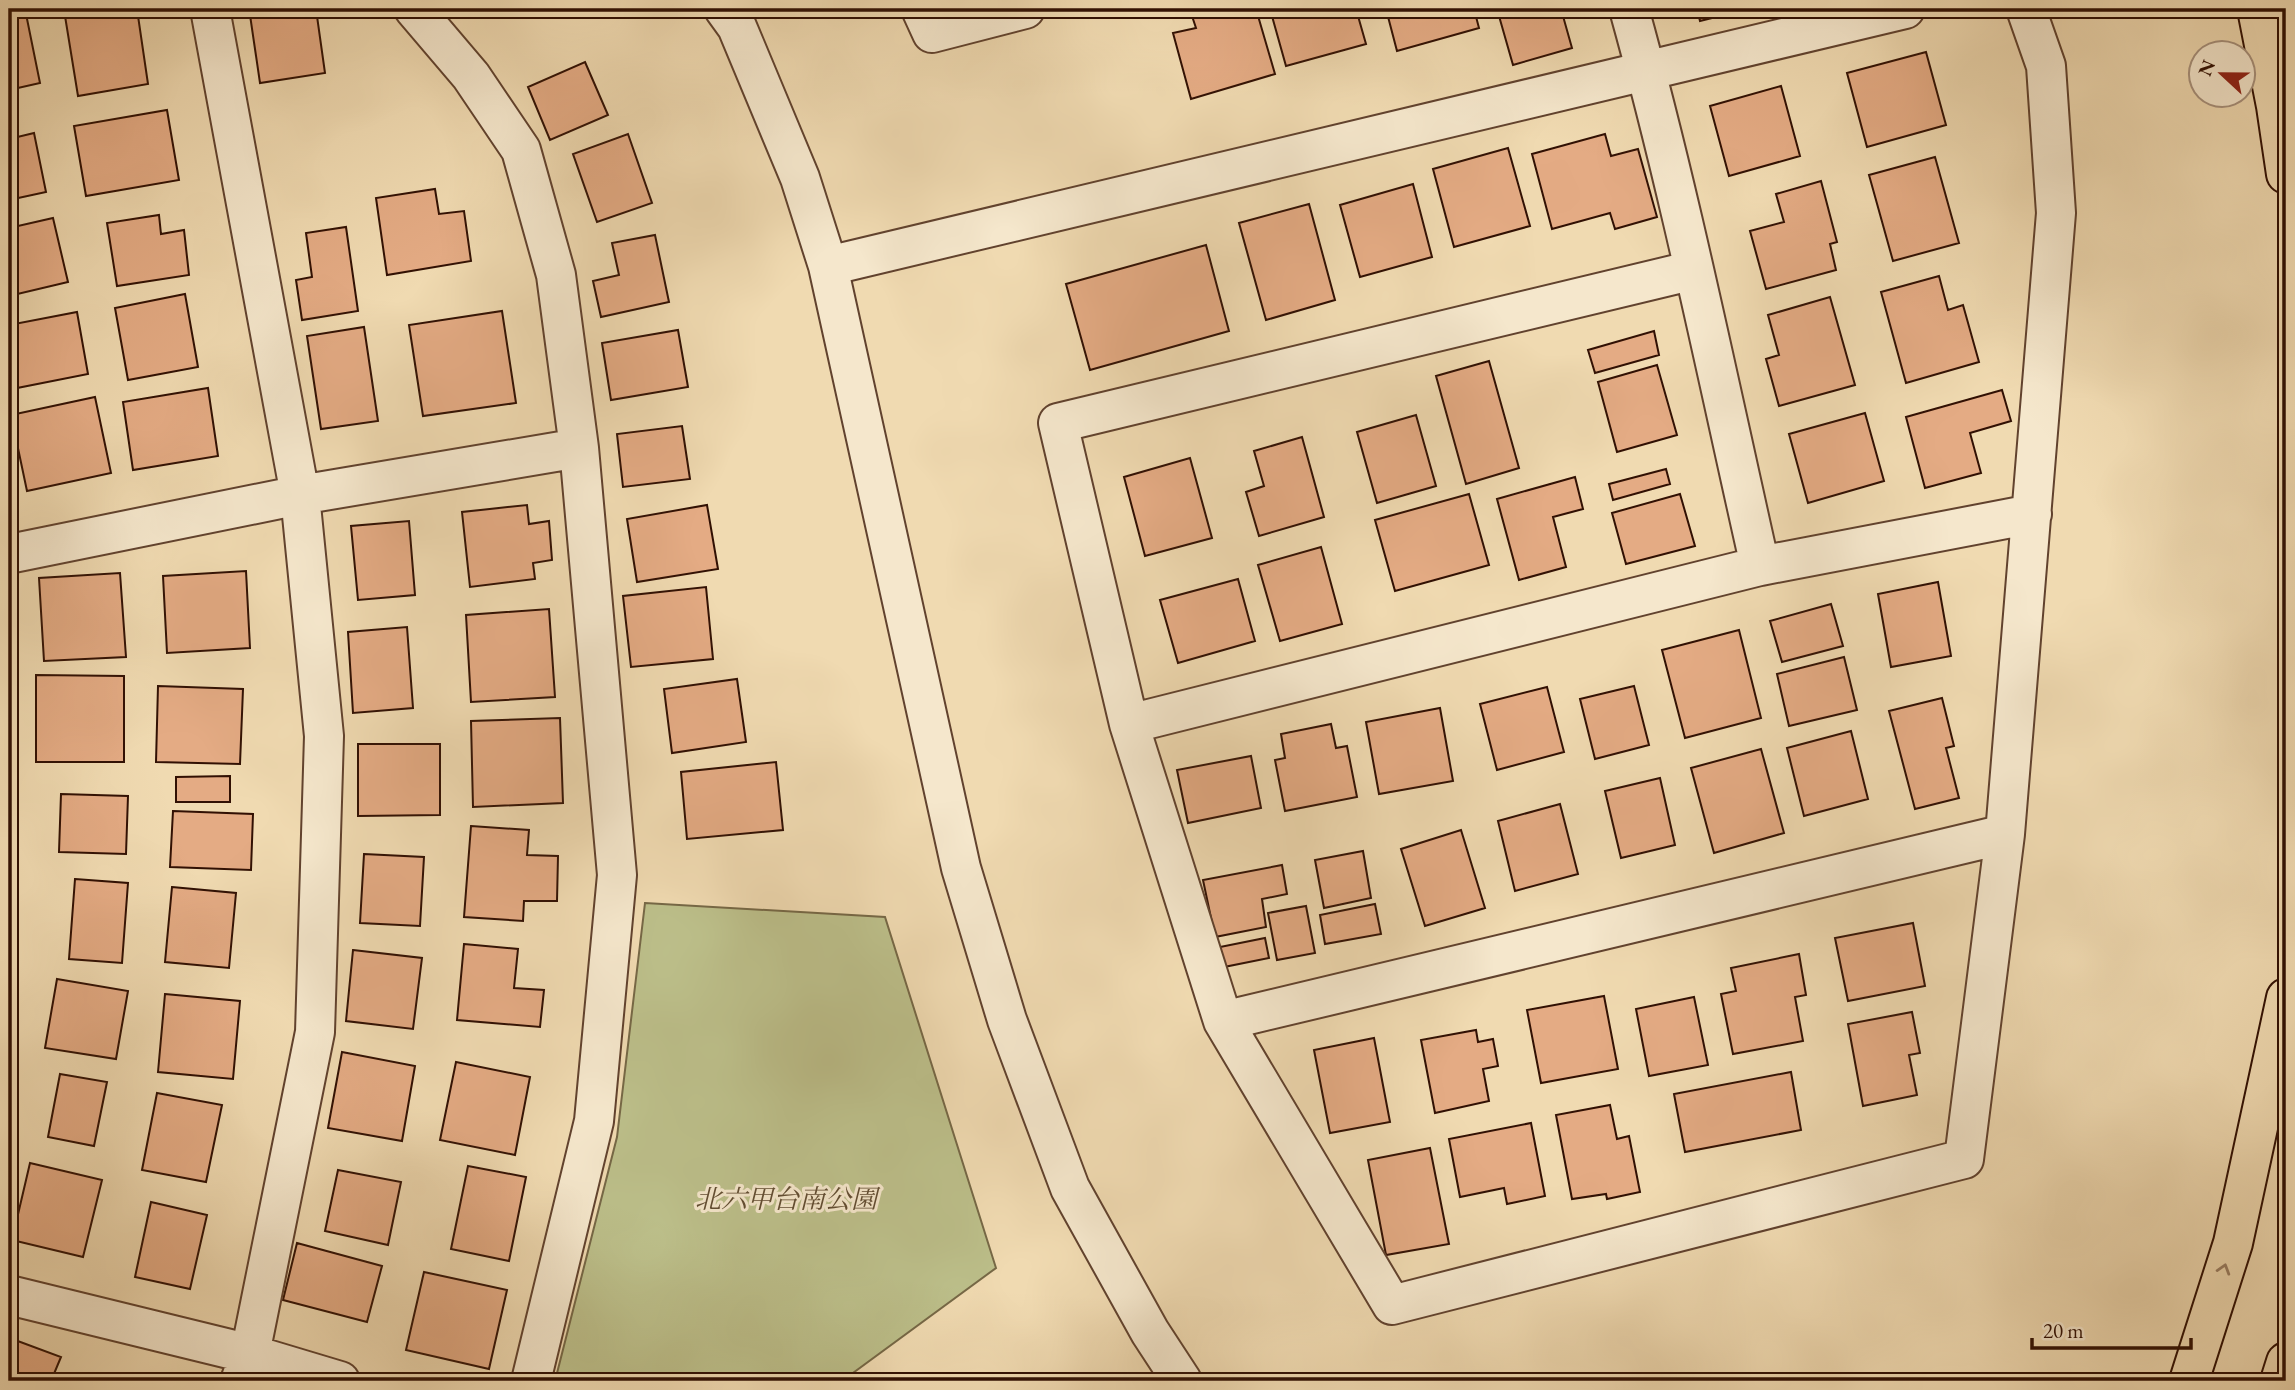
<svg xmlns="http://www.w3.org/2000/svg" width="2295" height="1390" font-family="'EB Garamond','Noto Serif JP',serif">
<style>
.green{fill:#bcbf8a;stroke:#766846;stroke-width:2}
.building{fill:#e4ab84;stroke:#311003;stroke-width:2}
.lines{fill:none;stroke-linecap:round;stroke-linejoin:round}
.minor-casing{stroke:#61422e;stroke-width:42}
.highway-casing{stroke:#311003;stroke-width:42}
.minor{stroke:#f5e7cc;stroke-width:38}
.highway{stroke:#f0dab1;stroke-width:38}
.oneway{stroke:#9a7f63}
.labels{text-anchor:middle;stroke-width:6;stroke-linejoin:round;paint-order:stroke}
.park-label{font-size:26px;font-style:italic;fill:#624d32;stroke:#f5e7cc}
</style>
<rect width="100%" height="100%" fill="#f0dab1"/>
<filter id="stains"><feTurbulence type="fractalNoise" baseFrequency=".00286" numOctaves="4"/><feColorMatrix values="0 0 0 0 .2 0 0 0 0 .09 0 0 0 0 .02 0 0 0 .5 -.17"/></filter>
<radialGradient id="worn" r=".72"><stop offset=".6" stop-color="#630" stop-opacity="0"/><stop offset="1" stop-color="#630" stop-opacity=".3"/></radialGradient>
<path class="green" d="M645 903 885 917 996 1268 842 1381H555L617 1137Z"/>
<path class="building" d="M25 9 40 83 9 90V12Z
M108 9H137L148 84 78 96 65 16Z
M294 9H316L325 73 260 83 250 15Z
M1194 9H1256L1275 74 1191 99 1173 33 1196 28 1190 10Z
M1270 9H1356L1366 44 1286 66Z
M1386 9H1474L1479 28 1397 51Z
M1497 9H1561L1572 48 1513 65Z
M1697 9H1748L1700 21Z
M1926 52 1946 125 1867 147 1847 73Z
M585 62 608 115 550 140 528 87Z
M1781 86 1800 156 1729 176 1710 106Z
M167 110 179 180 86 196 74 126Z
M34 133 46 192 9 200V139Z
M628 134 652 203 597 222 573 154Z
M1605 134 1611 156 1638 149 1657 217 1615 229 1610 213 1552 229 1532 154Z
M1508 148 1530 226 1454 247 1433 169Z
M1935 157 1959 243 1893 261 1869 175Z
M1821 181 1837 242 1830 244 1836 270 1766 289 1750 231 1784 222 1776 194Z
M1413 184 1432 257 1360 277 1340 205Z
M435 189 439 214 464 211 471 261 387 275 376 198Z
M1309 204 1335 300 1266 320 1239 223Z
M159 215 161 234 184 230 189 275 117 286 107 223Z
M53 218 68 282 9 296V228Z
M346 227 358 311 302 320 296 280 312 277 306 233Z
M655 235 669 302 601 317 593 281 619 275 612 243Z
M1206 245 1229 331 1090 370 1066 284Z
M1939 276 1948 310 1963 305 1979 362 1906 383 1881 292Z
M185 294 198 367 128 380 115 308Z
M1830 297 1855 385 1779 406 1766 359 1779 355 1768 315Z
M502 311 516 403 423 416 409 325Z
M77 312 88 374 12 389 9 372V325Z
M364 327 378 421 321 429 307 336Z
M678 330 688 387 611 400 602 343Z
M1654 331 1659 355 1595 373 1588 350Z
M1489 361 1519 468 1466 484 1436 376Z
M1657 365 1677 435 1617 452 1598 382Z
M208 388 218 456 133 470 123 402Z
M2002 390 2011 421 1970 433 1981 473 1925 488 1906 417Z
M95 397 111 473 27 491 11 415Z
M1865 413 1884 481 1808 503 1789 434Z
M1416 415 1436 486 1377 503 1357 432Z
M682 426 690 479 623 487 617 434Z
M1302 437 1324 517 1259 536 1246 492 1264 486 1254 451Z
M1190 458 1212 538 1145 556 1124 477Z
M1666 469 1670 484 1613 500 1609 484Z
M1575 477 1583 509 1553 517 1566 567 1519 580 1497 499Z
M1469 494 1489 565 1395 591 1375 520Z
M1680 494 1695 546 1626 564 1612 513Z
M527 505 529 524 549 521 552 560 533 563 535 579 470 587 462 512Z
M707 505 718 569 637 582 627 519Z
M409 521 415 595 358 600 351 526Z
M1321 547 1342 624 1280 641 1258 565Z
M246 571 250 648 167 653 163 576Z
M120 573 126 657 44 661 39 578Z
M1238 579 1255 641 1178 663 1160 600Z
M1938 582 1951 656 1891 667 1878 594Z
M706 587 713 659 631 667 623 596Z
M1831 604 1843 646 1782 662 1770 621Z
M549 609 555 697 471 702 466 615Z
M407 627 413 708 353 713 348 632Z
M1739 630 1761 718 1685 738 1662 650Z
M1844 657 1857 710 1789 726 1777 674Z
M36 675 124 676V762H36Z
M737 679 746 742 672 753 664 689Z
M158 686 243 689 240 764 156 762Z
M1634 686 1649 745 1595 759 1580 699Z
M1547 687 1564 752 1497 770 1480 704Z
M1942 698 1954 746 1946 748 1959 798 1915 809 1889 711Z
M1440 708 1453 781 1379 794 1366 722Z
M560 718 563 803 473 807 471 721Z
M1331 724 1336 748 1347 746 1357 797 1285 811 1275 760 1285 758 1281 734Z
M1851 731 1868 799 1804 816 1787 748Z
M358 744H440V815L358 816Z
M1761 749 1784 833 1714 853 1691 768Z
M1251 756 1261 808 1188 823 1177 770Z
M776 762 783 830 687 839 681 772Z
M230 776V802H176V777Z
M1660 778 1675 845 1621 858 1605 791Z
M61 794 128 796 126 854 59 852Z
M1560 804 1578 874 1515 891 1498 821Z
M173 811 253 814 251 870 170 867Z
M471 826 529 830 527 855 558 856 557 901H524L523 921 464 917Z
M1461 830 1485 908 1425 926 1401 849Z
M1363 851 1371 898 1324 908 1315 860Z
M364 854 424 857 420 926 360 923Z
M1282 865 1287 894 1262 899 1266 927 1215 937 1203 880Z
M75 879 128 883 122 963 69 959Z
M172 887 236 893 229 968 165 962Z
M1375 904 1381 934 1325 944 1320 915Z
M1306 906 1315 953 1277 960 1268 913Z
M1913 923 1925 986 1848 1001 1835 938Z
M1265 938 1269 958 1224 967 1220 947Z
M464 944 518 949 514 988 544 990 540 1027 457 1020Z
M353 950 422 958 413 1029 346 1021Z
M1799 954 1806 995 1795 997 1803 1041 1733 1054 1721 994 1736 991 1731 968Z
M57 979 128 991 116 1059 45 1048Z
M165 994 240 1001 233 1079 158 1072Z
M1604 996 1618 1069 1541 1083 1527 1010Z
M1694 997 1708 1065 1649 1076 1636 1009Z
M1912 1012 1920 1053 1909 1055 1917 1095 1863 1106 1848 1024Z
M1476 1030 1478 1042 1493 1039 1498 1066 1483 1069 1489 1101 1435 1113 1421 1040Z
M1374 1038 1390 1122 1330 1133 1314 1050Z
M342 1052 415 1066 402 1141 328 1128Z
M456 1062 530 1077 515 1155 440 1140Z
M1791 1072 1801 1130 1685 1152 1674 1094Z
M60 1074 107 1082 94 1146 48 1137Z
M157 1093 222 1105 206 1182 142 1170Z
M1610 1105 1617 1139 1629 1136 1640 1192 1607 1199 1606 1194 1572 1199 1556 1115Z
M1531 1123 1545 1196 1507 1204 1504 1188 1460 1197 1449 1139Z
M1430 1148 1449 1244 1386 1255 1368 1160Z
M30 1163 102 1180 83 1257 12 1240Z
M468 1166 526 1177 509 1261 451 1249Z
M338 1170 401 1182 388 1245 325 1231Z
M151 1202 207 1215 190 1289 135 1277Z
M297 1243 382 1266 367 1322 283 1300Z
M424 1272 507 1290 489 1369 406 1350Z
M15 1340 61 1357 51 1381H9V1347L12 1348Z"/>
<g class="lines">
<g class="minor-casing">
<path id="minor" d="M210 9 300 495 324 736 315 1032 250 1354 240 1381
M414 9 471 76 521 150 556 275 579 448 617 875 594 1121 531 1381
M724 9 737 27 800 178 828 266 961 868 1007 1020 1070 1188 1150 1332 1182 1381
M921 9 932 33 1025 9
M1629 9C1680 192 1718 380 1760 566
M828 266 1905 9
M1694 270 1058 423 1129 724 1223 1021 1392 1305 1964 1159 2005 834 2056 213 2046 66 2026 9
M9 554 300 495 579 448
M1129 724 1760 566 2032 514
M1223 1021 2005 834
M9 1295 250 1354 340 1381"/>
</g>
<g class="highway-casing">
<path id="highway" d="M2257 9 2276 106 2286 174
M2189 1381 2233 1243 2286 998
M2280 1381 2286 1362"/>
</g>
<use href="#minor" class="minor"/>
<use href="#highway" class="highway"/>
</g>
<defs><path id="oneway-chevron" d="M-2-3.5L2.5 0L-2 3.5" fill="none" stroke-width="1.6" stroke-linecap="round" stroke-linejoin="round" transform="scale(1.75)"/></defs>
<use class="oneway" href="#oneway-chevron" transform="translate(2224 1269) rotate(-73)"/>
<g class="labels">
<g class="park-label">
<text x="786" y="1208">北六甲台南公園</text>
</g>
</g>
<rect width="2295" height="1390" fill="none" stroke="#f0dab1" stroke-width="35"/>
<rect x="10" y="10" width="2274" height="1369" fill="none" stroke="#311003" stroke-width="3.5"/>
<rect x="18" y="18" width="2260" height="1355" fill="none" stroke="#311003" stroke-width="2"/>
<g transform="translate(2222 74) rotate(292)"><circle r="33" fill="#f5e7cc" stroke="#a7917c" stroke-width="2"/>
<path d="M0-5L12 26L0 18L-12 26Z" fill="#8f2418"/>
<text y="-10" font-size="19" font-weight="bold" text-anchor="middle" fill="#311003">N</text>
</g>
<path d="M2032 1338v10h159v-10" fill="none" stroke="#311003" stroke-width="3.5"/>
<text x="2043" y="1338" font-size="21" fill="#311003" stroke="#f5e7cc" stroke-width="5" paint-order="stroke">20 m</text>
<rect width="100%" height="100%" filter="url(#stains)"/>
<rect width="100%" height="100%" fill="url(#worn)"/>
</svg>
